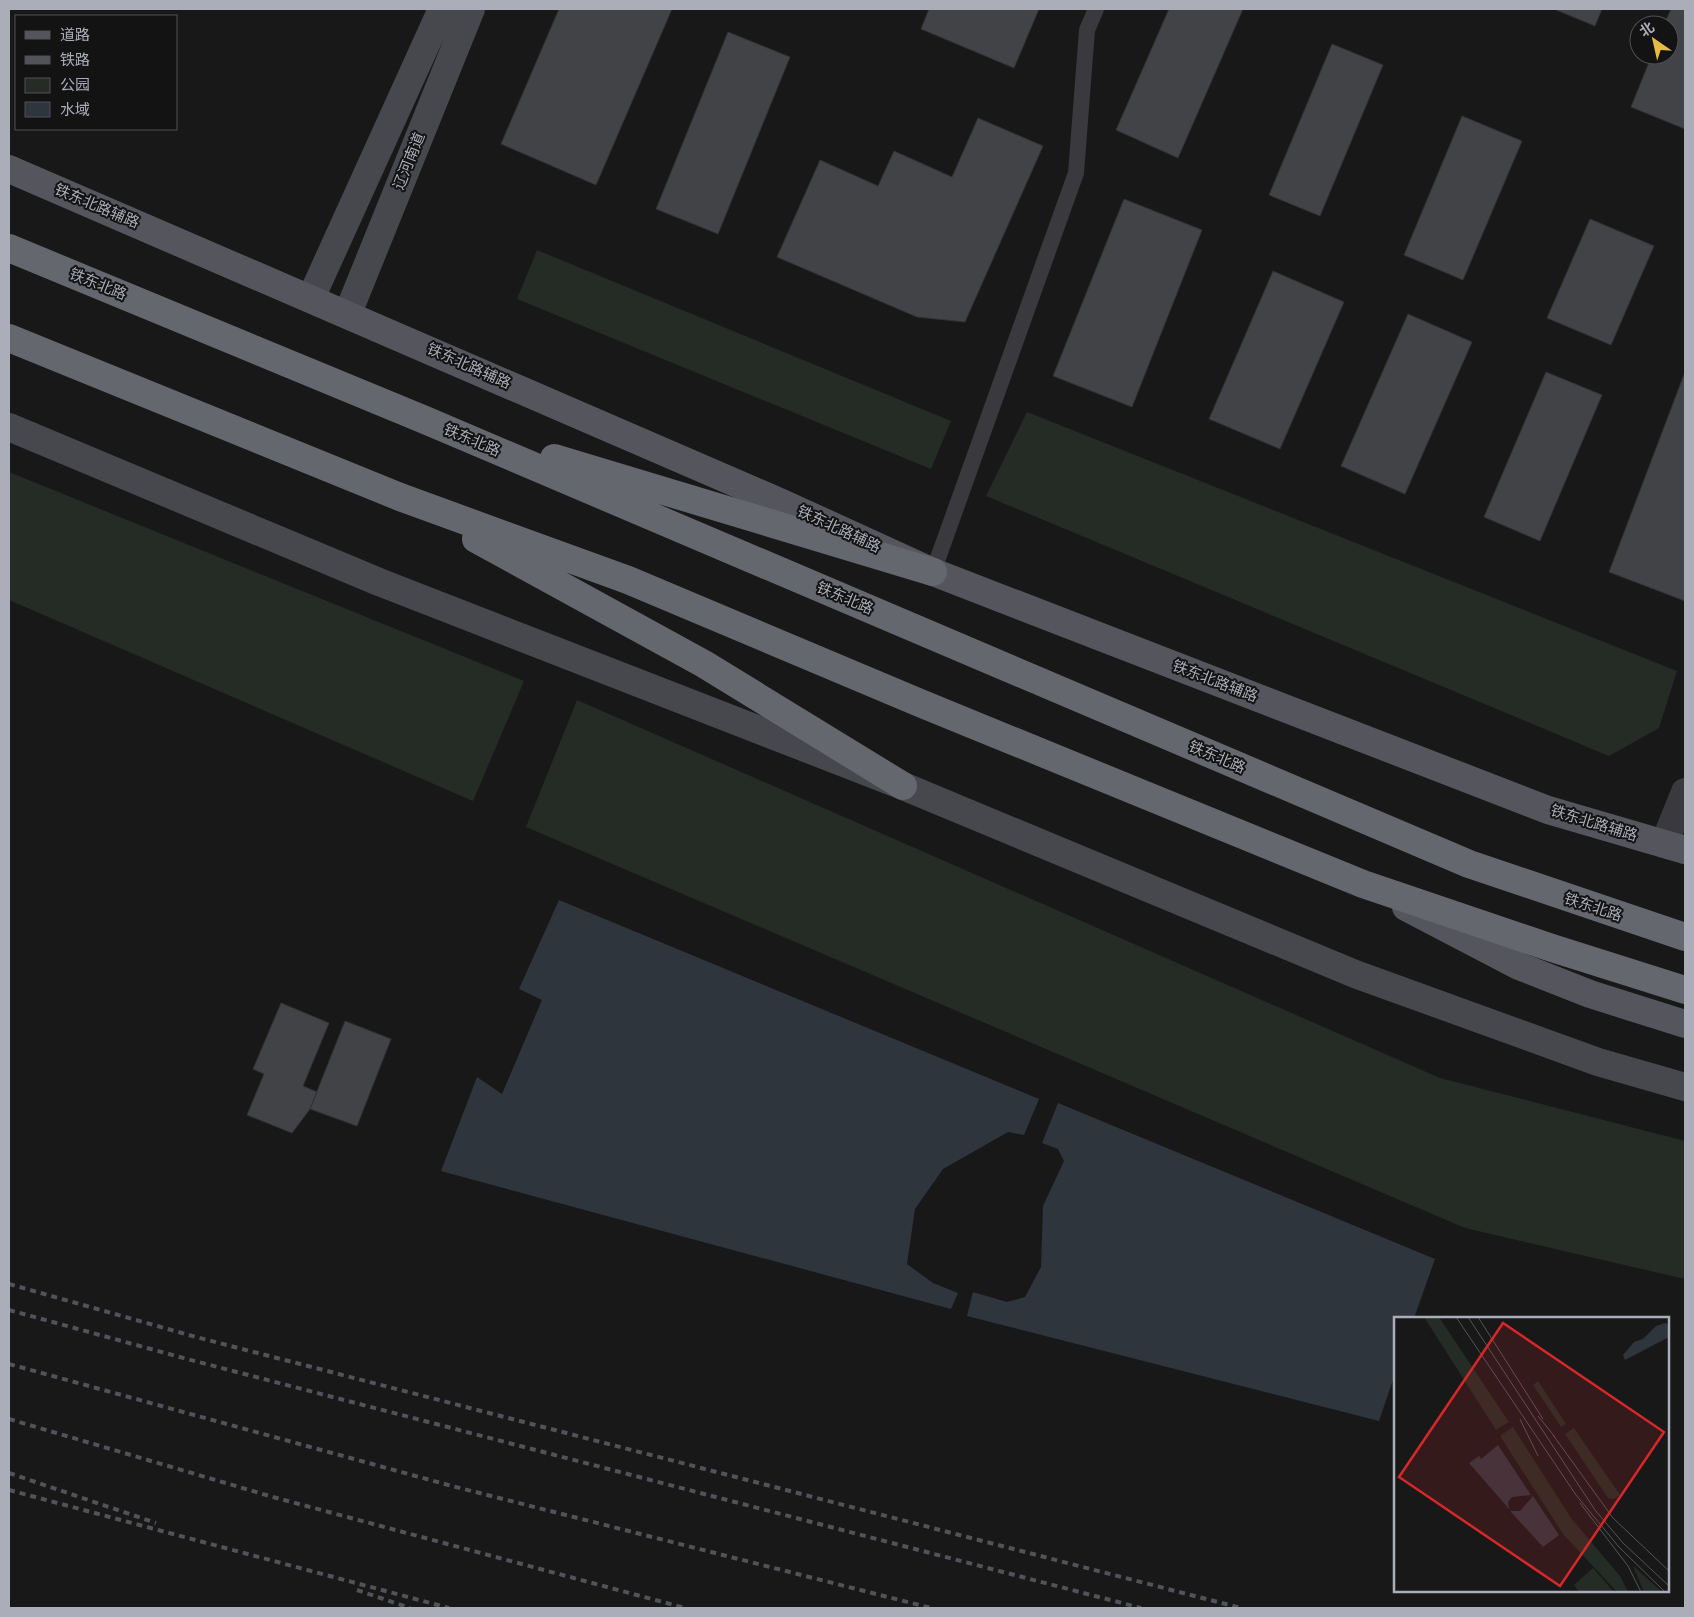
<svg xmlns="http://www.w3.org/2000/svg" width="1694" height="1617" font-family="Montserrat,'Noto Sans SC',sans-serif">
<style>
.green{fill:#242c25}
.water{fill:#2e353d}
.building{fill:#424346;stroke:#323235}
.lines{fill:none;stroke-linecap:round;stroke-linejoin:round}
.lane{stroke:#39393e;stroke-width:16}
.street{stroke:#39393e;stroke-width:28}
.secondary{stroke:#47484e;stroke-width:28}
.primary{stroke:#55565d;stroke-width:28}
.highway{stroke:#65676f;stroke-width:28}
.rail{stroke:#525359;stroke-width:4;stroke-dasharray:6 5;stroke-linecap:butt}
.labels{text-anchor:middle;stroke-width:4;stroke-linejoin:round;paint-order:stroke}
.street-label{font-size:15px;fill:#abaeb8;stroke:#131314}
.inset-road{fill:none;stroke:#535459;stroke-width:1}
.view{fill:#d62828;fill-opacity:0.15;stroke:#d62828;stroke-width:2.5}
.inset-edge{fill:none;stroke:#abaeb8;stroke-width:2.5}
</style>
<rect width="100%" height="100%" fill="#181819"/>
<path class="green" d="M537 250 951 421 931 469 517 299Z
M1027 412 1677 671 1659 728 1609 756 986 496Z
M9 472 524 681 473 801 9 600Z
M577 700 1440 1078 1685 1141V1279L1465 1228 526 827Z"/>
<path class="water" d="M559 900 1039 1099 1024 1135 1008 1132 943 1169 915 1209 907 1264 933 1283 958 1293 951 1309 441 1171 477 1077 502 1094 542 1000 519 989Z
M1058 1103 1435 1259 1414 1318H1395V1374L1379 1421 967 1316 973 1292 1007 1302 1025 1297 1041 1267 1043 1206 1064 1161 1058 1149 1042 1143Z"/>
<path class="building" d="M559 9H672L596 185 501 144Z
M929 9H1039L1014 68 921 29Z
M1169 9H1243L1178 158 1116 130Z
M1554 9H1602L1595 26Z
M1671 9H1685V129L1631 107 1652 55H1669V25H1664Z
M728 32 790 57 718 234 656 209Z
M1332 44 1383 65 1320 216 1269 195Z
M1462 116 1522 141 1463 280 1404 255Z
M978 118 1043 146 965 322 917 317 777 257 820 160 878 186 894 151 952 177Z
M1124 199 1202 230 1132 407 1053 376Z
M1590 219 1654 246 1611 345 1547 318Z
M1273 271 1344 302 1280 449 1209 419Z
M1408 314 1472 342 1405 494 1341 466Z
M1546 372 1602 395 1540 541 1484 517Z
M1685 372V601L1609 572Z
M281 1003 329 1023 303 1086 317 1092 310 1109 292 1133 247 1115 264 1074 253 1069Z
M345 1021 391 1039 357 1126 310 1109Z"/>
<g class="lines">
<path class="lane" d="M933 572 1076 173 1087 30 1096 9"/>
<path class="street" d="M1664 844 1685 792"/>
<path class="secondary" d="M311 298 442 9
M348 313 471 9
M9 427 379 582 903 786 1355 974 1598 1062 1685 1087"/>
<path class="primary" d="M9 169 782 503 933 572 1548 810 1685 850
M1406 907 1519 966 1590 994 1685 1024"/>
<path class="highway" d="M9 248 425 420 1469 864 1685 937
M9 338 400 497 628 580 920 703 1363 884 1552 948 1685 990
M554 458 933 572
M476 539 704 664 903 786"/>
<path class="rail" d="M9 1284 196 1337 1241 1608
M9 1310 187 1359 1141 1608
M9 1364 452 1486 931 1608
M9 1419 273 1497 685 1608
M9 1473 156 1523
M9 1490 449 1608
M357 1590 410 1608"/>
</g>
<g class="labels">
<g class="street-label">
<text transform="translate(409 161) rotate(-68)" y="5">辽河南道</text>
<text transform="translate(97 206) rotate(23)" y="5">铁东北路辅路</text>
<text transform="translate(98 284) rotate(22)" y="5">铁东北路</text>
<text transform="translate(469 366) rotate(24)" y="5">铁东北路辅路</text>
<text transform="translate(472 440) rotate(23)" y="5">铁东北路</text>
<text transform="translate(839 529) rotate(25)" y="5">铁东北路辅路</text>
<text transform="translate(845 598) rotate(23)" y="5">铁东北路</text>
<text transform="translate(1215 681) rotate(21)" y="5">铁东北路辅路</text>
<text transform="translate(1217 757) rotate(23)" y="5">铁东北路</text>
<text transform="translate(1594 823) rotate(17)" y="5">铁东北路辅路</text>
<text transform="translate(1593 907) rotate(18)" y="5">铁东北路</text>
</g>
</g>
<g transform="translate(1394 1317)">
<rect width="275" height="275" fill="#181819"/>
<path d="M30 0H45L115 105 102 113ZM144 64 172 107 167 110 139 68ZM119 110 177 201 226 259 234 275H223L169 217 106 119ZM180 111 226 178 220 182 214 181 171 117ZM239 249 267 274 250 275ZM199 251 220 275H185L180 268Z" fill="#242c25"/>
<path d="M271 6 275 8V20L231 43 229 38 240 25 249 22 262 9ZM104 128 137 178 118 180 114 185 115 192 75 146 85 139 87 142ZM139 179 165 218 149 230 116 194H126Z" fill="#2e353d"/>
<path class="inset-road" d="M62 0 182 178 225 230 271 275M74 0 201 193 229 226 275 269M84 0 149 102M144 99 161 120M126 102 144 139M159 118 219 201 275 254M186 186 234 249 247 275"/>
<path class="view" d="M109 6 270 115 166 269 5 160Z"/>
<rect width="275" height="275" class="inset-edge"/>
</g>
<rect width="1694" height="1617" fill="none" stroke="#abaeb8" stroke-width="20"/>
<rect x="15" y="15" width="162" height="115" fill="#131314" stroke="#505156"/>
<rect x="25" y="31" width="25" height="8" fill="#55565d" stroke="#505156"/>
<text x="60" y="40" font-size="15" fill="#abaeb8">道路</text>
<rect x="25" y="56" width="25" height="8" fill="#525359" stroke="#505156"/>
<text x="60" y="65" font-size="15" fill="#abaeb8">铁路</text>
<rect x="25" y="78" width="25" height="15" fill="#242c25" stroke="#505156"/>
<text x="60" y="90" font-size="15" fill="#abaeb8">公园</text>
<rect x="25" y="102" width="25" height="15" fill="#2e353d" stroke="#505156"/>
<text x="60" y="115" font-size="15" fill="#abaeb8">水域</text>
<g transform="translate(1654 40) rotate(326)"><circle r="24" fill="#131314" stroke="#505156"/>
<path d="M0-4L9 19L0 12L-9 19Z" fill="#e5bb44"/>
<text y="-8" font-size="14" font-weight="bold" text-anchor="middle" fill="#abaeb8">北</text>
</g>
</svg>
